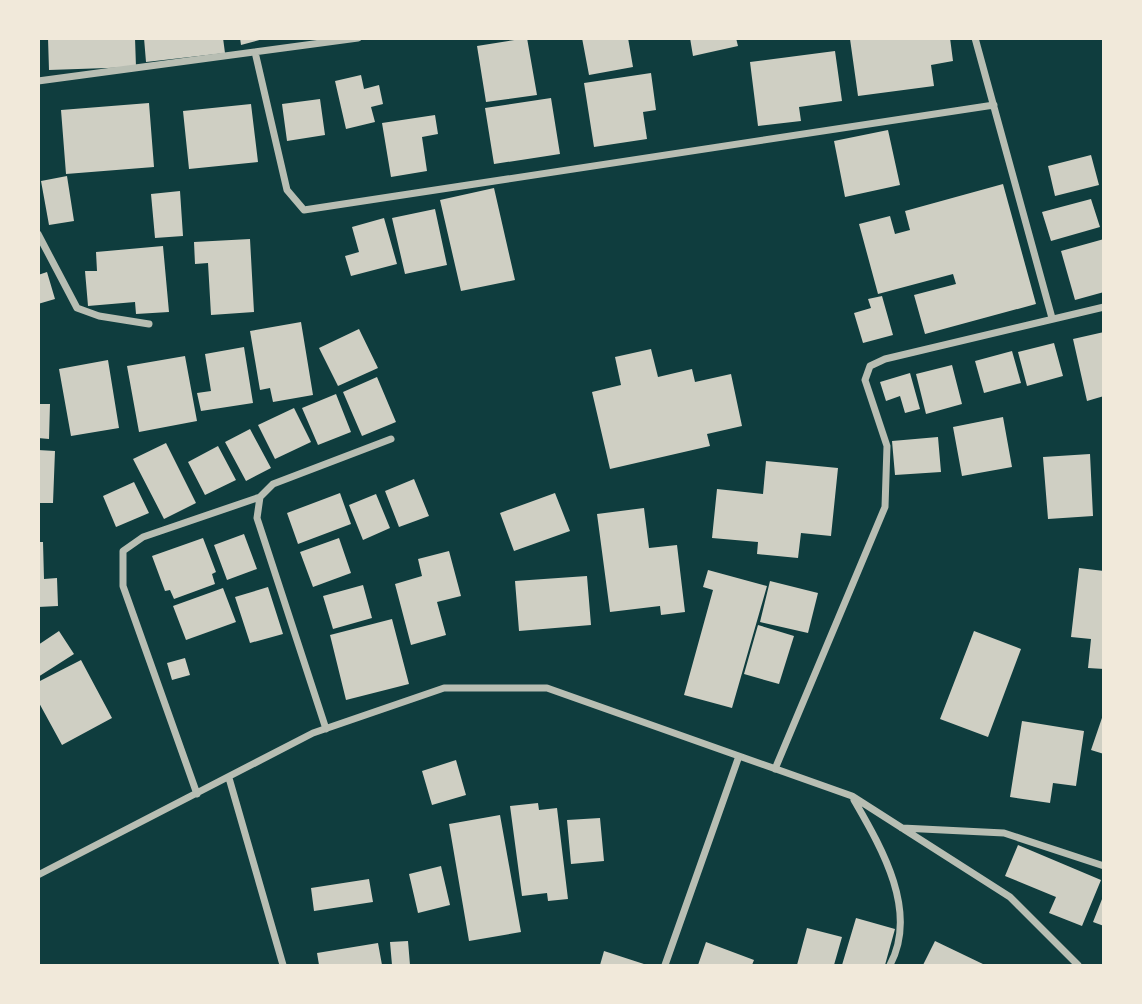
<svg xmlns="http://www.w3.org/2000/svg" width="1142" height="1004" font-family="'Libre Baskerville',serif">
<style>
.building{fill:#cfcfc3}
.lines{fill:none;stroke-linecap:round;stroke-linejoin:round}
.minor{stroke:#b8beb3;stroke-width:7}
</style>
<rect width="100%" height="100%" fill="#0f3d3e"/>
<path class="building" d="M48 38H135L136 67 49 70Z
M144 38H223L225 53 146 62Z
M240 38H262L263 39 241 45Z
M527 38 537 95 486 102 477 46Z
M582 38H628L633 67 589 75Z
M690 38H736L738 46 693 56Z
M950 38 953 61 931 65 934 86 858 96 850 39Z
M835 51 842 101 799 107 801 121 758 126 750 62Z
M651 73 656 110 643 112 647 139 594 147 584 83Z
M361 75 364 89 379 85 383 104 371 107 375 122 346 129 335 81Z
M551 98 560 154 494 164 485 108Z
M320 99 325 135 287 141 282 104Z
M149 103 154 167 66 174 61 110Z
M251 104 258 162 189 169 183 111Z
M435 115 438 134 422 137 427 171 391 177 382 123Z
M888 130 900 185 845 197 834 141Z
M1091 155 1099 185 1055 196 1048 166Z
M67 176 74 221 49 225 41 181Z
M1003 184 1036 304 925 334 914 295 956 284 953 274 878 294 859 224 890 216 895 234 910 230 905 211Z
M494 188 515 280 461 291 440 200Z
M180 191 183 236 155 238 151 194Z
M1091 199 1100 227 1051 241 1042 212Z
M435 209 447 265 405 274 392 218Z
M384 218 397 264 351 276 345 256 359 252 352 227Z
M250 239 254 312 211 315 208 263 195 264 194 242Z
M1104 239V292L1075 300 1061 251Z
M163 246 169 312 136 314 135 302 88 306 85 271H97L96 252Z
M47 272 55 299 38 304V275Z
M882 296 893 335 863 343 854 313 871 308 868 299Z
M301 322 313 395 273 402 270 388 260 390 250 331Z
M359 329 378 368 338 386 319 348Z
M1104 332V396L1087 401 1073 339Z
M1054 343 1063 376 1027 386 1018 352Z
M244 347 253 403 201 411 197 393 211 391 205 354Z
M651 349 658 377 692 369 695 382 731 374 742 426 707 434 710 446 610 469 592 392 621 385 615 357Z
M1012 351 1021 383 984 393 975 361Z
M185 356 197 421 139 432 127 366Z
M108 360 119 428 71 436 59 369Z
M952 365 962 404 926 414 916 374Z
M910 373 920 409 905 413 900 396 886 401 880 382Z
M377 377 396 422 362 436 343 392Z
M336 394 351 432 318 445 302 408Z
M38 404H50L49 439 38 438Z
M294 408 311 442 275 459 258 425Z
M1003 417 1012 467 962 476 953 427Z
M250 429 271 468 246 481 225 442Z
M938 437 941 472 895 475 892 441Z
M166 443 196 503 164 519 133 459Z
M218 446 236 480 205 495 188 462Z
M38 450 55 451 53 503H38Z
M1090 454 1093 516 1048 519 1043 457Z
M766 461 838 468 831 536 801 533 798 558 757 554 758 542 712 538 717 489 763 494Z
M414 479 429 516 399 527 385 491Z
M134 482 149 513 116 527 103 496Z
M340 493 351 524 298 544 287 513Z
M555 493 570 531 514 551 500 513Z
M376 494 390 528 363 540 349 505Z
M644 508 649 548 677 545 685 612 661 615 660 606 610 612 597 514Z
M244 534 257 569 227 580 214 545Z
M203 538 216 572 212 574 215 584 174 599 170 590 165 591 152 556Z
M339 538 351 573 313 587 300 552Z
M38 542H43L44 579 57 578 58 606 38 607Z
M449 551 461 596 437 602 446 635 411 645 395 584 422 576 418 559Z
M1079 568 1104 571V669L1088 668 1091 639 1071 637Z
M708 570 767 586 732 708 684 695 713 590 703 587Z
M587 576 591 625 519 631 515 581Z
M770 581 818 593 808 633 760 622Z
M363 585 372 618 333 629 323 596Z
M268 587 283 634 250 643 235 597Z
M223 588 236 622 186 640 173 606Z
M392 619 409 684 346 700 330 635Z
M758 625 794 636 779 684 744 674Z
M59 631 74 654 38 677V645Z
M974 631 1021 649 988 737 940 719Z
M185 658 190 675 172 680 167 663Z
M81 660 112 718 62 745 38 701V682Z
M1104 712V754L1091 750Z
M1022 721 1084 731 1076 786 1053 783 1050 803 1010 797Z
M456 760 466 795 432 805 422 771Z
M538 803 539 810 557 808 568 899 548 901 547 893 522 896 510 806Z
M500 815 521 932 469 941 449 824Z
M600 818 604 861 571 864 567 820Z
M1018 845 1101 880 1082 926 1049 913 1056 897 1005 876Z
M441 866 450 905 418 913 409 874Z
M369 879 373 902 314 911 311 888Z
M1104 894V926L1093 922Z
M856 918 895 929 885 965H842Z
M807 928 842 937 834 965H797Z
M408 941 410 965H392L390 942Z
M935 941 985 965H923Z
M706 942 754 960 752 965H698Z
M378 943 382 965H319L317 953Z
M604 951 647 965H600Z"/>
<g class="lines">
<path class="minor" d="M975 38 1052 318
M255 52 287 190 304 210 994 105
M38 81 358 38
M38 234 77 308 99 316 149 324
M326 729 257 518 260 497 273 484 391 439
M775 769 885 507 887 446 865 380 870 366 885 359 1104 307
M229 778 283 965
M197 794 123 586V551L143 537 260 497
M854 800C881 847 919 911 890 965
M902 828 1004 833 1104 866
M38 875 313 733 444 688H547L852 796 1010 897 1078 965
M665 965 739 756"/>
</g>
<rect width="1142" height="1004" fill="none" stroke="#f1e9da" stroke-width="80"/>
</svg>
